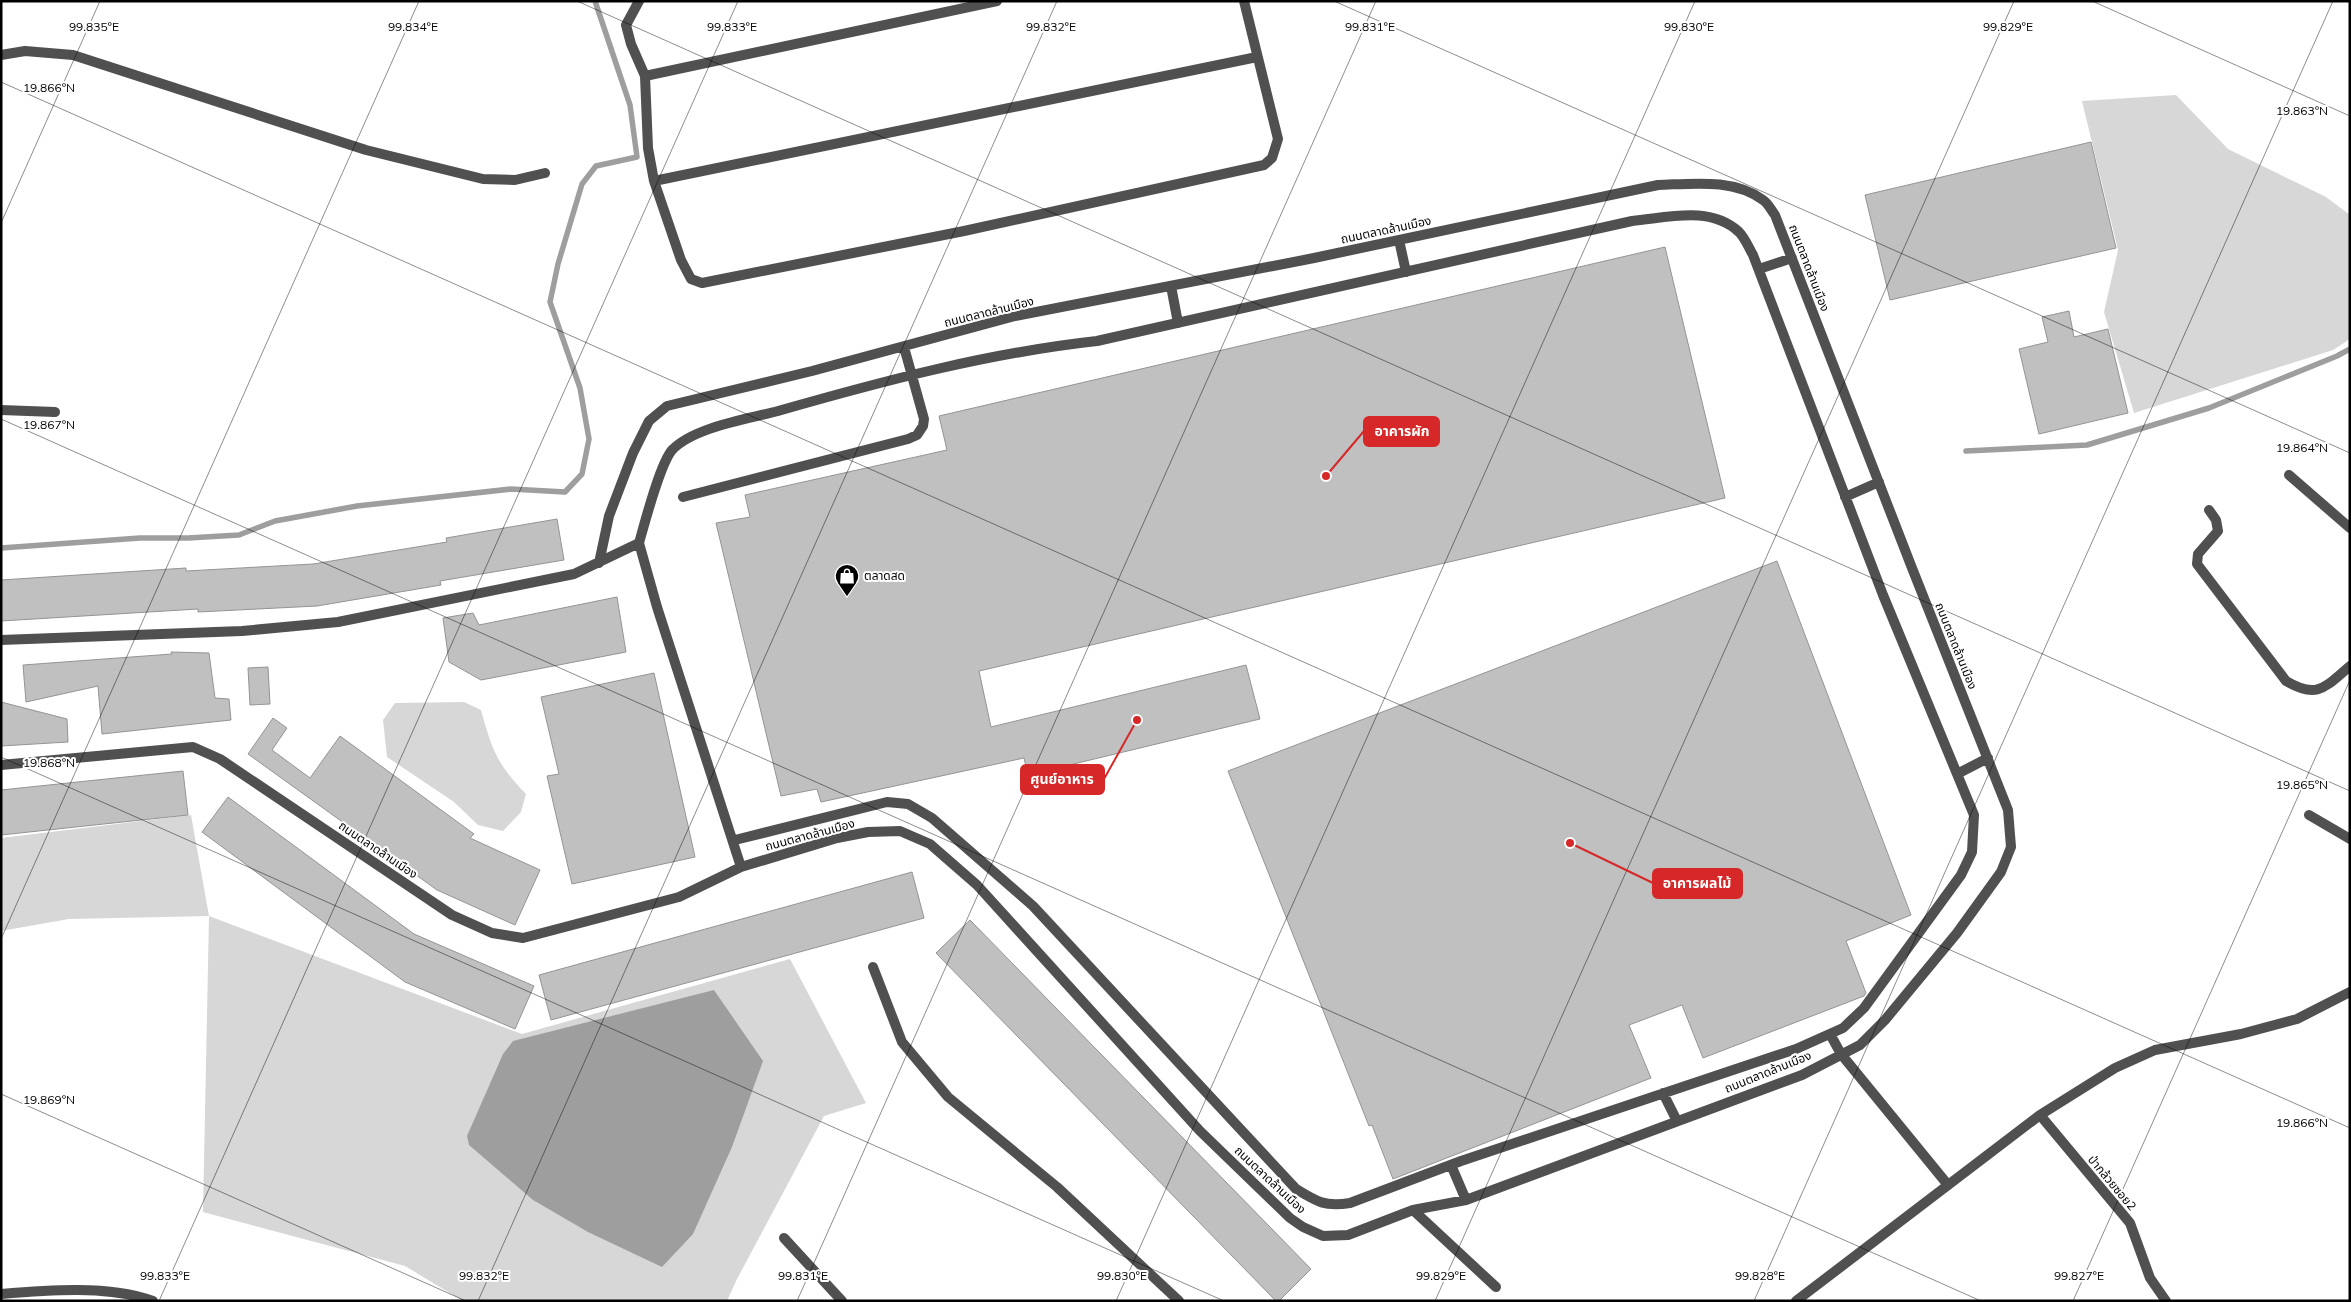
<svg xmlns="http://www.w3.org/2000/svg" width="2351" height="1302" font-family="Mulish,'Noto Sans Thai',sans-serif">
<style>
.green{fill:#d7d7d7}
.water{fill:#9e9e9e}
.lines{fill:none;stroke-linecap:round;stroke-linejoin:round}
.stream{stroke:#9e9e9e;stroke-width:5.5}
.building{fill:#c0c0c0;stroke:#949494}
.lane{stroke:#505050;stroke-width:10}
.street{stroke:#505050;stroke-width:10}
.ticks{fill:none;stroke:#000;stroke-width:1;stroke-opacity:0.45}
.labels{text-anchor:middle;stroke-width:4;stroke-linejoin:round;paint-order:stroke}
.street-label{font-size:12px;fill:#000;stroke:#fff}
.poi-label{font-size:12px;fill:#000;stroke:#fff;text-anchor:start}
.ticks-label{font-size:12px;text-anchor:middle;fill:#000;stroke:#fff;stroke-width:4;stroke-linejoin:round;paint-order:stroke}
.leader{fill:none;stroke:#d62828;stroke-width:2}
.callout-dot{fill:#d62828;stroke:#fff;stroke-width:2}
.callout{fill:#d62828;stroke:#d62828;stroke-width:2}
.callout-label{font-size:14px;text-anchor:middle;font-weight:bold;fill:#fff}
</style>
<rect width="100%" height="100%" fill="#fff"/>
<path class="green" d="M2176 95 2228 149 2326 197 2350 215V339L2333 350 2134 413 2104 312 2118 250 2082 101Z
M464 702 481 710C492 750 497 764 526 794L521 812 503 831 478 825 454 802 387 757 383 720 395 703Z
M191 815 209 916 522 1034 790 959 866 1103 824 1116 736 1281 727 1301H463L405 1266 203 1212 209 916 69 919 1 931V838Z"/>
<path class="water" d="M714 990 763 1061 732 1147 693 1234 662 1267 588 1232 533 1200 469 1145 467 1136 503 1054 513 1041Z"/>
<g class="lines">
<path class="stream" d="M1966 451 2087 445 2209 408 2337 356 2350 349
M1 548 140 538H188L239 535 275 521 357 506 511 489 565 492 582 474 589 439 580 388 550 302 558 264 582 184 596 166 637 157 630 105 595 1"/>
</g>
<path class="building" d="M2091 142 2116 248 1890 300 1865 195Z
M1665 247 1725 498 979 671 991 727 1246 665 1260 719 1028 775 1024 758 821 802 817 789 781 796 716 523 750 517 745 495 947 450 939 416Z
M2069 311 2074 337 2108 329 2128 413 2039 434 2019 349 2048 342 2042 317Z
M557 519 564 560 440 581 441 585 317 606 198 612V609L1 621V580L186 568V571L313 564 447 542 446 538Z
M1777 561 1911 915 1846 941 1866 993 1864 996 1703 1058 1682 1005 1629 1025 1651 1078 1393 1179 1372 1125 1369 1126 1228 771Z
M617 597 626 652 481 680 449 662 443 618 473 613 479 625Z
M171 652 209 653 215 698 229 699 231 720 102 734 98 686 26 702 23 665 172 654Z
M268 667 270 704 250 705 248 668Z
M654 673 695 857 572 884 547 776 559 774 541 697Z
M1 702 67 719 68 742 1 746Z
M273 718 287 728 272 750 310 778 340 736 474 834 470 838 540 870 515 925 437 890 248 754Z
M183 771 188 815 1 835V790Z
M228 797 414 934 534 986 515 1029 405 982 202 832Z
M912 872 924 918 551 1020 539 975Z
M970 920 1311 1269 1279 1301H1276L936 953Z"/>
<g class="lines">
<path class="lane" d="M1399 240 1406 272
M1759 269 1792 258
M1171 286 1178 323
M1 410 55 412
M683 497 908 439 917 435 923 426 924 419 904 347
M1845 497 1879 482
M639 543C645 522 660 464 672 450 694 427 748 419 778 411 883 381 988 353 1097 341L1632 221C1667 218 1710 205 1739 232 1745 238 1749 248 1753 255L1883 595 1974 815 1972 852 1961 875 1864 1008 1843 1028 1796 1049 1461 1161 1350 1203C1325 1207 1317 1202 1296 1189L1033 906 932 818 908 804 887 802 735 840
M599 563 609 516 633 453 649 421 667 406 812 371 1015 316 1314 258 1658 185C1692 184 1733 178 1763 200 1768 203 1771 210 1775 215L1912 568 2008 810 2011 847 2001 872 1957 933 1885 1020 1860 1045 1802 1075 1466 1200 1413 1210 1348 1235 1323 1236 1303 1227 1290 1218 1200 1131 977 885 930 844 900 831 868 832 837 838 741 867
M1 640 242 631 338 622 574 574 639 543 657 607 741 867 679 897 523 938 492 933 452 915 220 759 193 747 1 765
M1957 774 1988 758
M873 967 902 1042 948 1097 1057 1187 1179 1301
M1830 1034 1841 1054 1948 1185
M1663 1093 1677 1121
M1451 1165 1466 1200
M1413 1210 1496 1287"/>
<path class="street" d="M639 1 626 25 631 44 645 76 997 1
M1 55 25 51 73 55 366 150 483 179 515 180 545 173
M645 76 648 148 654 181 1257 57
M654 181 681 260 691 279 702 283 964 231 1264 165 1272 158 1278 139 1244 1
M2289 475 2350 528
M2209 510 2216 520 2218 531 2198 554 2197 564 2286 681C2318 700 2326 686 2350 666
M2309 815 2350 839
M2040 1115 2130 1223 2150 1278 2166 1301
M784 1238 842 1301
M1 1294C48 1290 109 1285 153 1301
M1796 1301 2040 1115 2115 1068 2155 1050 2241 1034 2297 1019 2350 992"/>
</g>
<path class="ticks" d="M577 1 2350 791M1334 1 2350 453M2092 1 2350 116M1 82 2350 1128M1 223 100 1M1 419 1981 1301M1 757 1224 1301M1 939 419 1M1 1094 466 1301M159 1301 738 1M478 1301 1057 1M797 1301 1376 1M1116 1301 1695 1M1435 1301 2014 1M1754 1301 2333 1M2073 1301 2350 680"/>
<defs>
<g id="shop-pin" transform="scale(1.25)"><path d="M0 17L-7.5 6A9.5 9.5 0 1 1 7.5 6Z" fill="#000" stroke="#fff"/><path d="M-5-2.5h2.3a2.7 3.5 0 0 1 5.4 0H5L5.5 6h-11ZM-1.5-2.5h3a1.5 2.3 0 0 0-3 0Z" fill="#fff"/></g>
</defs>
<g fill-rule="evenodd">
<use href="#shop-pin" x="847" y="576"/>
</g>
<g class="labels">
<g class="street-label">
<text transform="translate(1386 230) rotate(-12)" y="4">ถนนตลาดล้านเมือง</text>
<text transform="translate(1809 268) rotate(69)" y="4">ถนนตลาดล้านเมือง</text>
<text transform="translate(989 312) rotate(-14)" y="4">ถนนตลาดล้านเมือง</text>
<text transform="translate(1956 646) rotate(68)" y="4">ถนนตลาดล้านเมือง</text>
<text transform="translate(810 835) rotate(-15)" y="4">ถนนตลาดล้านเมือง</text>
<text transform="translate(378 850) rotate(34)" y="4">ถนนตลาดล้านเมือง</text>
<text transform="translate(1768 1072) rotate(-22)" y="4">ถนนตลาดล้านเมือง</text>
<text transform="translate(1270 1180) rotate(43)" y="4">ถนนตลาดล้านเมือง</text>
<text transform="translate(2112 1183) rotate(50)" y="4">ป่ากล้วยซอย2</text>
</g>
<g class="poi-label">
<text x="864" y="580">ตลาดสด</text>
</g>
</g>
<g class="ticks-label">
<text x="94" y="31">99.835°E</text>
<text x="413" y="31">99.834°E</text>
<text x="732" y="31">99.833°E</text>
<text x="1051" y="31">99.832°E</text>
<text x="1370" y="31">99.831°E</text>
<text x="1689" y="31">99.830°E</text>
<text x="2008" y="31">99.829°E</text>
<text x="49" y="92">19.866°N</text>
<text x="2302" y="115">19.863°N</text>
<text x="49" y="429">19.867°N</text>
<text x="2302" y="452">19.864°N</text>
<text x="49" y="767">19.868°N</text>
<text x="2302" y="789">19.865°N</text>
<text x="49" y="1104">19.869°N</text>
<text x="2302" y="1127">19.866°N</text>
<text x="165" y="1280">99.833°E</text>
<text x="484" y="1280">99.832°E</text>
<text x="803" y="1280">99.831°E</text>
<text x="1122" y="1280">99.830°E</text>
<text x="1441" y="1280">99.829°E</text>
<text x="1760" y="1280">99.828°E</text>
<text x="2079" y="1280">99.827°E</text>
</g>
<path class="leader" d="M1326 476L1364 431M1137 720L1104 779M1570 843L1653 883"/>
<g class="callout-dot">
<circle cx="1326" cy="476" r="5"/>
<circle cx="1137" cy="720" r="5"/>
<circle cx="1570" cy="843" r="5"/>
</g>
<g class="callout">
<rect x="1364" y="417" width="75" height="29" rx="5"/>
<rect x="1021" y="765" width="83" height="29" rx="5"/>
<rect x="1653" y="869" width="89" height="29" rx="5"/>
</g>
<g class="callout-label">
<text x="1402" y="436">อาคารผัก</text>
<text x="1062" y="784">ศูนย์อาหาร</text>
<text x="1697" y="888">อาคารผลไม้</text>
</g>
<rect width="2351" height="1302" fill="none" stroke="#000000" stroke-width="5"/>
</svg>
